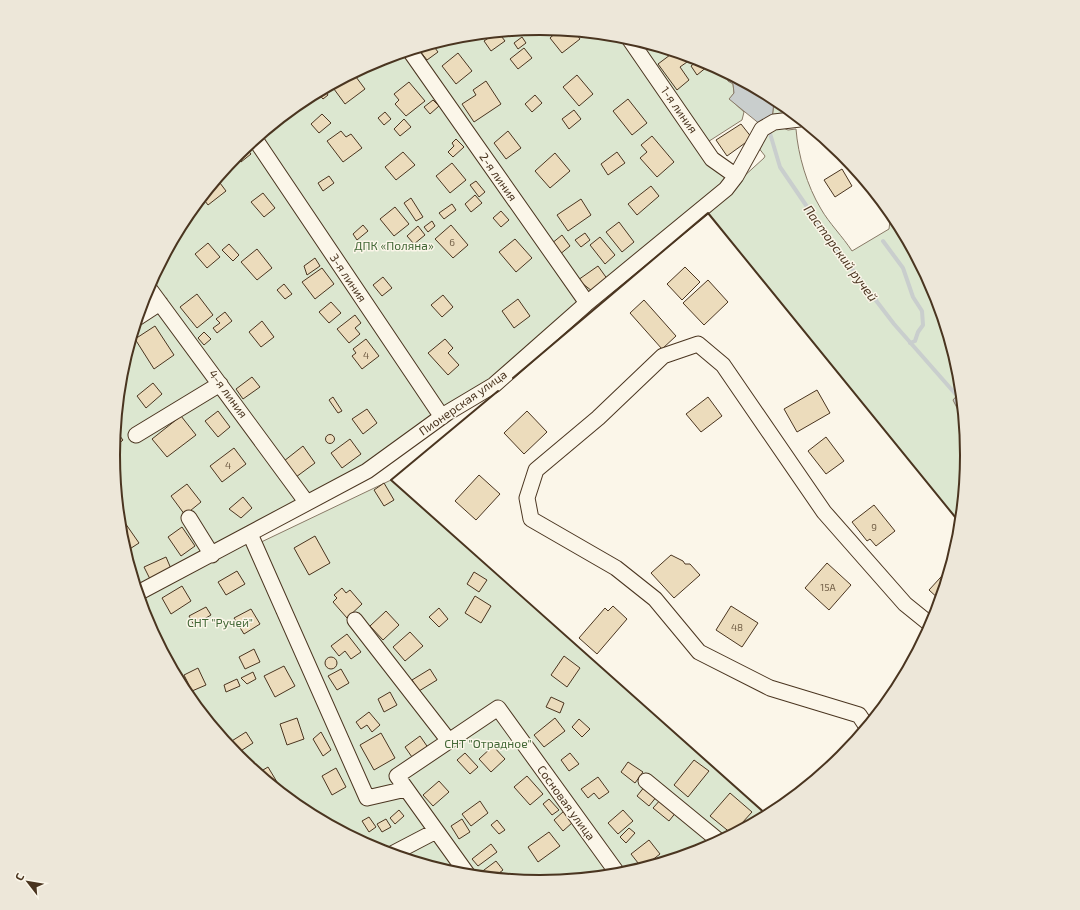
<svg xmlns="http://www.w3.org/2000/svg" width="1080" height="910" font-family="'Exo 2',sans-serif">
<style>
.green{fill:#dce7d0;stroke:#887966}
.water{fill:#c9cecd;stroke:#887966}
.lines{fill:none;stroke-linecap:round;stroke-linejoin:round}
.stream{stroke:#c9cecd;stroke-width:4}
.building{fill:#ecdcbc;stroke:#4a3520}
.minor-casing{stroke:#4a3520;stroke-width:17}
.minor{stroke:#fbf6e9;stroke-width:15}
.wall{stroke:#4a3520;stroke-width:2}
.labels{text-anchor:middle;stroke-width:3;stroke-linejoin:round;paint-order:stroke}
.number-label{font-size:10px;fill:#725f47}
.street-label{font-size:12px;fill:#4a3520;stroke:#fbf6e9}
.park-label{font-size:12px;fill:#436837;stroke:#fbf6e9}
.water-label{font-size:13px;font-style:italic;fill:#4a3520;stroke:#fbf6e9}
.rim{fill:none;stroke:#4a3520;stroke-width:2}
</style>
<rect width="100%" height="100%" fill="#fbf6e9"/>
<path class="green" d="M540 28 624 36 704 61 728 74V81L733 83 734 93 730 99 744 112 742 120 703 145 742 178 764 158 765 156 758 147 765 133 770 135 776 125 788 130 796 129C798 155 807 186 821 209 829 223 843 237 852 251L889 229 891 213 935 292 959 372 961 391 956 395 958 410 963 413 967 455 960 523 703 207 494 385 367 471 249 534 255 545 391 480 767 815 703 850 623 874 540 882 456 874 376 849 303 810 238 757 185 692 145 618 121 538 113 455 121 371 146 291 185 218 238 153 303 100 377 60 457 36Z
M767 94 777 100 800 119H772L774 102Z"/>
<path class="water" d="M726 72 767 94 774 102 772 119 761 125 729 99 734 93 733 84 728 81V74Z
M961 391 963 413 958 410 953 400Z"/>
<g class="lines">
<path class="stream" d="M769 130 780 167 829 239 894 324 959 398
M883 241 903 268 913 297 922 311 923 325 918 332 915 341 910 343"/>
</g>
<path class="building" d="M559 30 574 31 580 39 562 53 550 38Z
M498 32 505 41 491 51 484 41 490 37 487 33Z
M522 37 526 43 518 49 514 43Z
M432 44 438 52 427 60 420 51Z
M524 48 532 58 518 69 510 59Z
M674 52 681 54 687 62 680 67 689 80 677 90 658 64Z
M458 53 472 71 456 84 442 66Z
M700 59 704 61 708 66 697 75 691 66Z
M353 73 365 89 345 104 331 85Z
M577 75 593 94 579 106 563 87Z
M486 81 501 104 474 122 462 104 476 95 473 90Z
M409 82 425 101 406 116 395 104 399 100 394 94Z
M324 89 328 95 323 99 317 92Z
M535 95 542 103 532 112 525 104Z
M628 99 647 123 632 135 613 111Z
M433 100 439 106 430 114 424 107Z
M574 110 581 119 569 129 562 119Z
M385 112 391 119 384 125 378 118Z
M322 114 331 123 319 133 311 124Z
M282 117 284 121 276 127 274 124Z
M404 119 411 127 400 136 394 129Z
M741 124 752 138 727 156 716 140Z
M341 131 346 137 351 134 362 148 343 162 327 141Z
M508 131 521 148 506 159 494 143Z
M652 136 674 162 657 177 640 158 647 152 641 145Z
M456 139 464 147 453 157 448 152 454 146 452 143Z
M245 147 251 154 241 162 236 156Z
M403 152 415 165 396 180 385 167Z
M617 152 625 163 608 175 601 164Z
M555 153 570 171 550 188 535 171Z
M452 163 466 180 450 193 436 176Z
M842 169 852 186 835 197 824 180Z
M329 176 334 183 323 191 318 183Z
M217 179 226 191 208 205 202 197Z
M476 181 485 192 479 197 470 185Z
M651 186 659 196 637 215 628 204Z
M263 193 275 208 264 217 251 202Z
M475 195 482 203 471 212 465 204Z
M411 198 423 217 416 221 404 203Z
M581 199 591 215 568 231 557 215Z
M452 204 456 210 444 219 439 213Z
M395 207 409 224 394 236 380 219Z
M501 211 509 220 501 227 493 218Z
M432 221 435 226 428 232 424 227Z
M619 222 634 242 622 252 606 232Z
M363 225 368 231 357 240 353 234Z
M451 225 468 245 453 258 435 239Z
M418 226 425 235 414 244 407 236Z
M585 233 590 240 581 247 575 240Z
M562 235 570 246 559 255 551 244Z
M600 237 615 255 605 264 590 245Z
M515 239 532 258 516 272 499 252Z
M208 243 220 257 207 268 195 254Z
M229 244 239 255 233 261 222 250Z
M257 249 272 268 257 280 241 262Z
M315 258 320 266 307 275 304 266Z
M598 266 608 280 592 291 578 280Z
M685 267 700 282 682 300 667 284Z
M322 268 334 284 315 299 302 282Z
M383 277 392 288 382 296 373 285Z
M708 280 728 302 704 325 683 303Z
M284 284 292 294 285 299 277 290Z
M197 294 213 315 197 328 180 307Z
M443 295 453 307 442 317 431 305Z
M518 299 530 316 514 328 502 311Z
M644 300 676 336 662 349 630 313Z
M331 302 341 313 329 323 319 312Z
M225 312 232 321 217 333 213 328 220 323 216 319Z
M355 315 361 323 355 328 360 334 349 343 337 329Z
M262 321 274 337 261 347 249 332Z
M155 326 174 355 154 369 135 339Z
M204 332 211 339 204 345 198 338Z
M366 339 379 356 362 369 352 356 356 353 353 349Z
M445 339 453 348 448 353 459 365 448 375 428 353Z
M252 377 260 387 243 399 236 389Z
M153 383 162 394 146 408 137 396Z
M817 390 830 413 797 432 784 409Z
M333 397 342 411 338 413 329 400Z
M708 397 722 416 701 432 686 414Z
M367 409 377 423 363 434 352 419Z
M218 411 230 427 218 437 205 421Z
M527 411 547 432 524 454 504 433Z
M181 416 196 435 167 457 152 439Z
M115 430 123 440 114 448Z
M325.5 439a4.5 4.5 0 1 1 9 0a4.5 4.5 0 1 1-9 0Z
M826 437 844 461 826 474 808 451Z
M350 439 361 454 342 468 331 453Z
M303 446 315 463 296 477 284 461Z
M234 448 246 464 222 482 210 466Z
M479 475 500 494 476 520 455 501Z
M384 483 394 500 384 506 374 490Z
M187 484 201 502 185 515 171 496Z
M243 497 252 508 241 518 229 509Z
M874 505 895 531 876 546 870 539 867 541 852 522Z
M123 520 139 543 125 552 121 538 120 522Z
M182 527 195 546 181 556 168 537Z
M315 536 330 563 309 575 294 548Z
M671 555 683 561 685 564H690L700 575 674 598 651 573Z
M166 557 172 571 151 581 144 567Z
M827 563 851 585 829 610 805 588Z
M951 566 940 600 929 590Z
M237 571 245 584 226 595 218 582Z
M474 572 487 580 479 592 467 584Z
M182 586 191 601 171 614 162 598Z
M342 588 346 593 350 590 362 604 347 618 333 602 337 598 334 595Z
M475 596 491 606 481 623 465 613Z
M613 606 627 619 597 654 579 638 605 608 608 611Z
M731 606 758 623 742 647 716 630Z
M206 607 211 615 194 625 189 616Z
M439 608 448 619 439 627 429 617Z
M251 609 260 624 244 634 234 618Z
M386 611 399 625 383 640 370 626Z
M410 632 423 646 405 661 393 647Z
M347 634 361 652 351 659 345 651 339 656 331 646Z
M254 649 260 662 245 669 239 657Z
M564 656 580 668 567 687 551 675Z
M325 663a6 6 0 1 1 12 0a6 6 0 1 1-12 0Z
M284 666 295 686 275 697 264 676Z
M198 668 206 685 192 691 184 675Z
M341 669 349 683 337 690 328 676Z
M430 669 437 680 419 691 412 680Z
M253 672 256 679 247 684 241 678Z
M237 679 240 686 226 692 224 685Z
M390 692 397 705 384 712 378 699Z
M551 697 564 703 560 713 546 707Z
M369 712 380 725 372 732 367 725 361 729 356 722Z
M297 718 304 739 287 745 280 724Z
M555 718 565 731 544 747 534 735Z
M579 719 590 729 582 737 572 727Z
M246 732 253 743 236 754 227 744Z
M321 732 331 750 323 756 313 739Z
M381 733 395 758 374 770 360 745Z
M420 736 429 749 414 760 405 747Z
M493 746 505 759 491 772 479 759Z
M465 753 478 767 470 774 457 760Z
M570 753 579 764 569 771 561 760Z
M694 760 709 771 688 797 674 785Z
M628 762 643 772 635 783 621 772Z
M268 767 280 787 277 789 258 773Z
M336 768 346 787 332 795 322 776Z
M527 776 543 794 530 805 514 787Z
M598 777 609 792 599 799 594 793 588 798 581 789Z
M439 781 449 792 433 806 423 795Z
M645 786 657 796 649 806 637 796Z
M730 793 752 812 732 834 710 816Z
M662 798 677 811 669 821 653 808Z
M549 799 559 810 552 815 543 804Z
M299 800 307 812 294 803Z
M480 801 488 813 471 826 462 814Z
M399 810 404 816 395 824 390 818Z
M623 810 633 821 618 834 608 823Z
M564 811 573 822 563 831 554 820Z
M369 817 376 827 369 832 362 821Z
M386 819 391 827 382 832 377 824Z
M462 819 470 832 459 839 451 826Z
M497 820 505 830 499 834 491 825Z
M629 828 635 833 626 843 620 837Z
M549 832 560 846 538 862 528 847Z
M649 840 660 854 642 868 631 854Z
M491 844 497 852 478 866 472 859Z
M436 861 444 870 431 866Z
M496 861 503 870 494 877 483 876 480 873Z"/>
<g class="lines">
<g class="minor-casing">
<path id="minor" d="M628 37 712 159 736 176
M410 51 587 303
M255 139 442 417
M148 287 307 503
M137 318 160 303
M136 435 220 384
M189 518 212 555
M250 534 367 798 406 789
M138 593 367 471 447 413 494 385 586 304 726 189 736 176 762 129 774 122 800 119
M355 620 449 741
M867 727 859 715 770 688 699 652 655 599 616 568 531 519 527 498 536 470 598 418 663 356 698 344 723 365 824 512 905 604 931 625
M646 781 719 841
M392 854 436 831
M468 875 397 776 498 708 618 874"/>
</g>
<use href="#minor" class="minor"/>
<path class="wall" d="M513 378 708 213 960 523
M498 391 391 480 767 815"/>
</g>
<g class="labels">
<g class="number-label">
<text x="452" y="246">6</text>
<text x="366" y="359">4</text>
<text x="228" y="469">4</text>
<text x="874" y="531">9</text>
<text x="828" y="591">15А</text>
<text x="737" y="631">48</text>
</g>
<g class="street-label">
<text transform="translate(679 110) rotate(55)" y="4">1-я линия</text>
<text transform="translate(498 177) rotate(55)" y="4">2-я линия</text>
<text transform="translate(348 278) rotate(56)" y="4">3-я линия</text>
<text transform="translate(228 394) rotate(54)" y="4">4-я линия</text>
<text transform="translate(463 403) rotate(-35)" y="4">Пионерская улица</text>
<text transform="translate(566 803) rotate(54)" y="4">Сосновая улица</text>
</g>
<g class="park-label">
<text x="394" y="250">ДПК «Поляна»</text>
<text x="220" y="627">СНТ "Ручей"</text>
<text x="488" y="748">СНТ "Отрадное"</text>
</g>
<g class="water-label">
<text transform="translate(841 253) rotate(54)" y="5">Пасторский ручей</text>
</g>
</g>
<path d="M0 0H1080V910H0ZM120 455a420 420 0 1 1 840 0a420 420 0 1 1-840 0Z" fill="#ede7d9" fill-rule="evenodd"/>
<path class="rim" d="M120 455a420 420 0 1 1 840 0a420 420 0 1 1-840 0Z"/>
<g transform="translate(28 882) rotate(301)" stroke="#fbf6e9" stroke-width="3" paint-order="stroke">
<path d="M0-3L7 15L0 10L-7 15Z" fill="#4a3520"/>
<text y="-6" font-size="11" font-weight="bold" text-anchor="middle" fill="#4a3520">С</text>
</g>
</svg>
